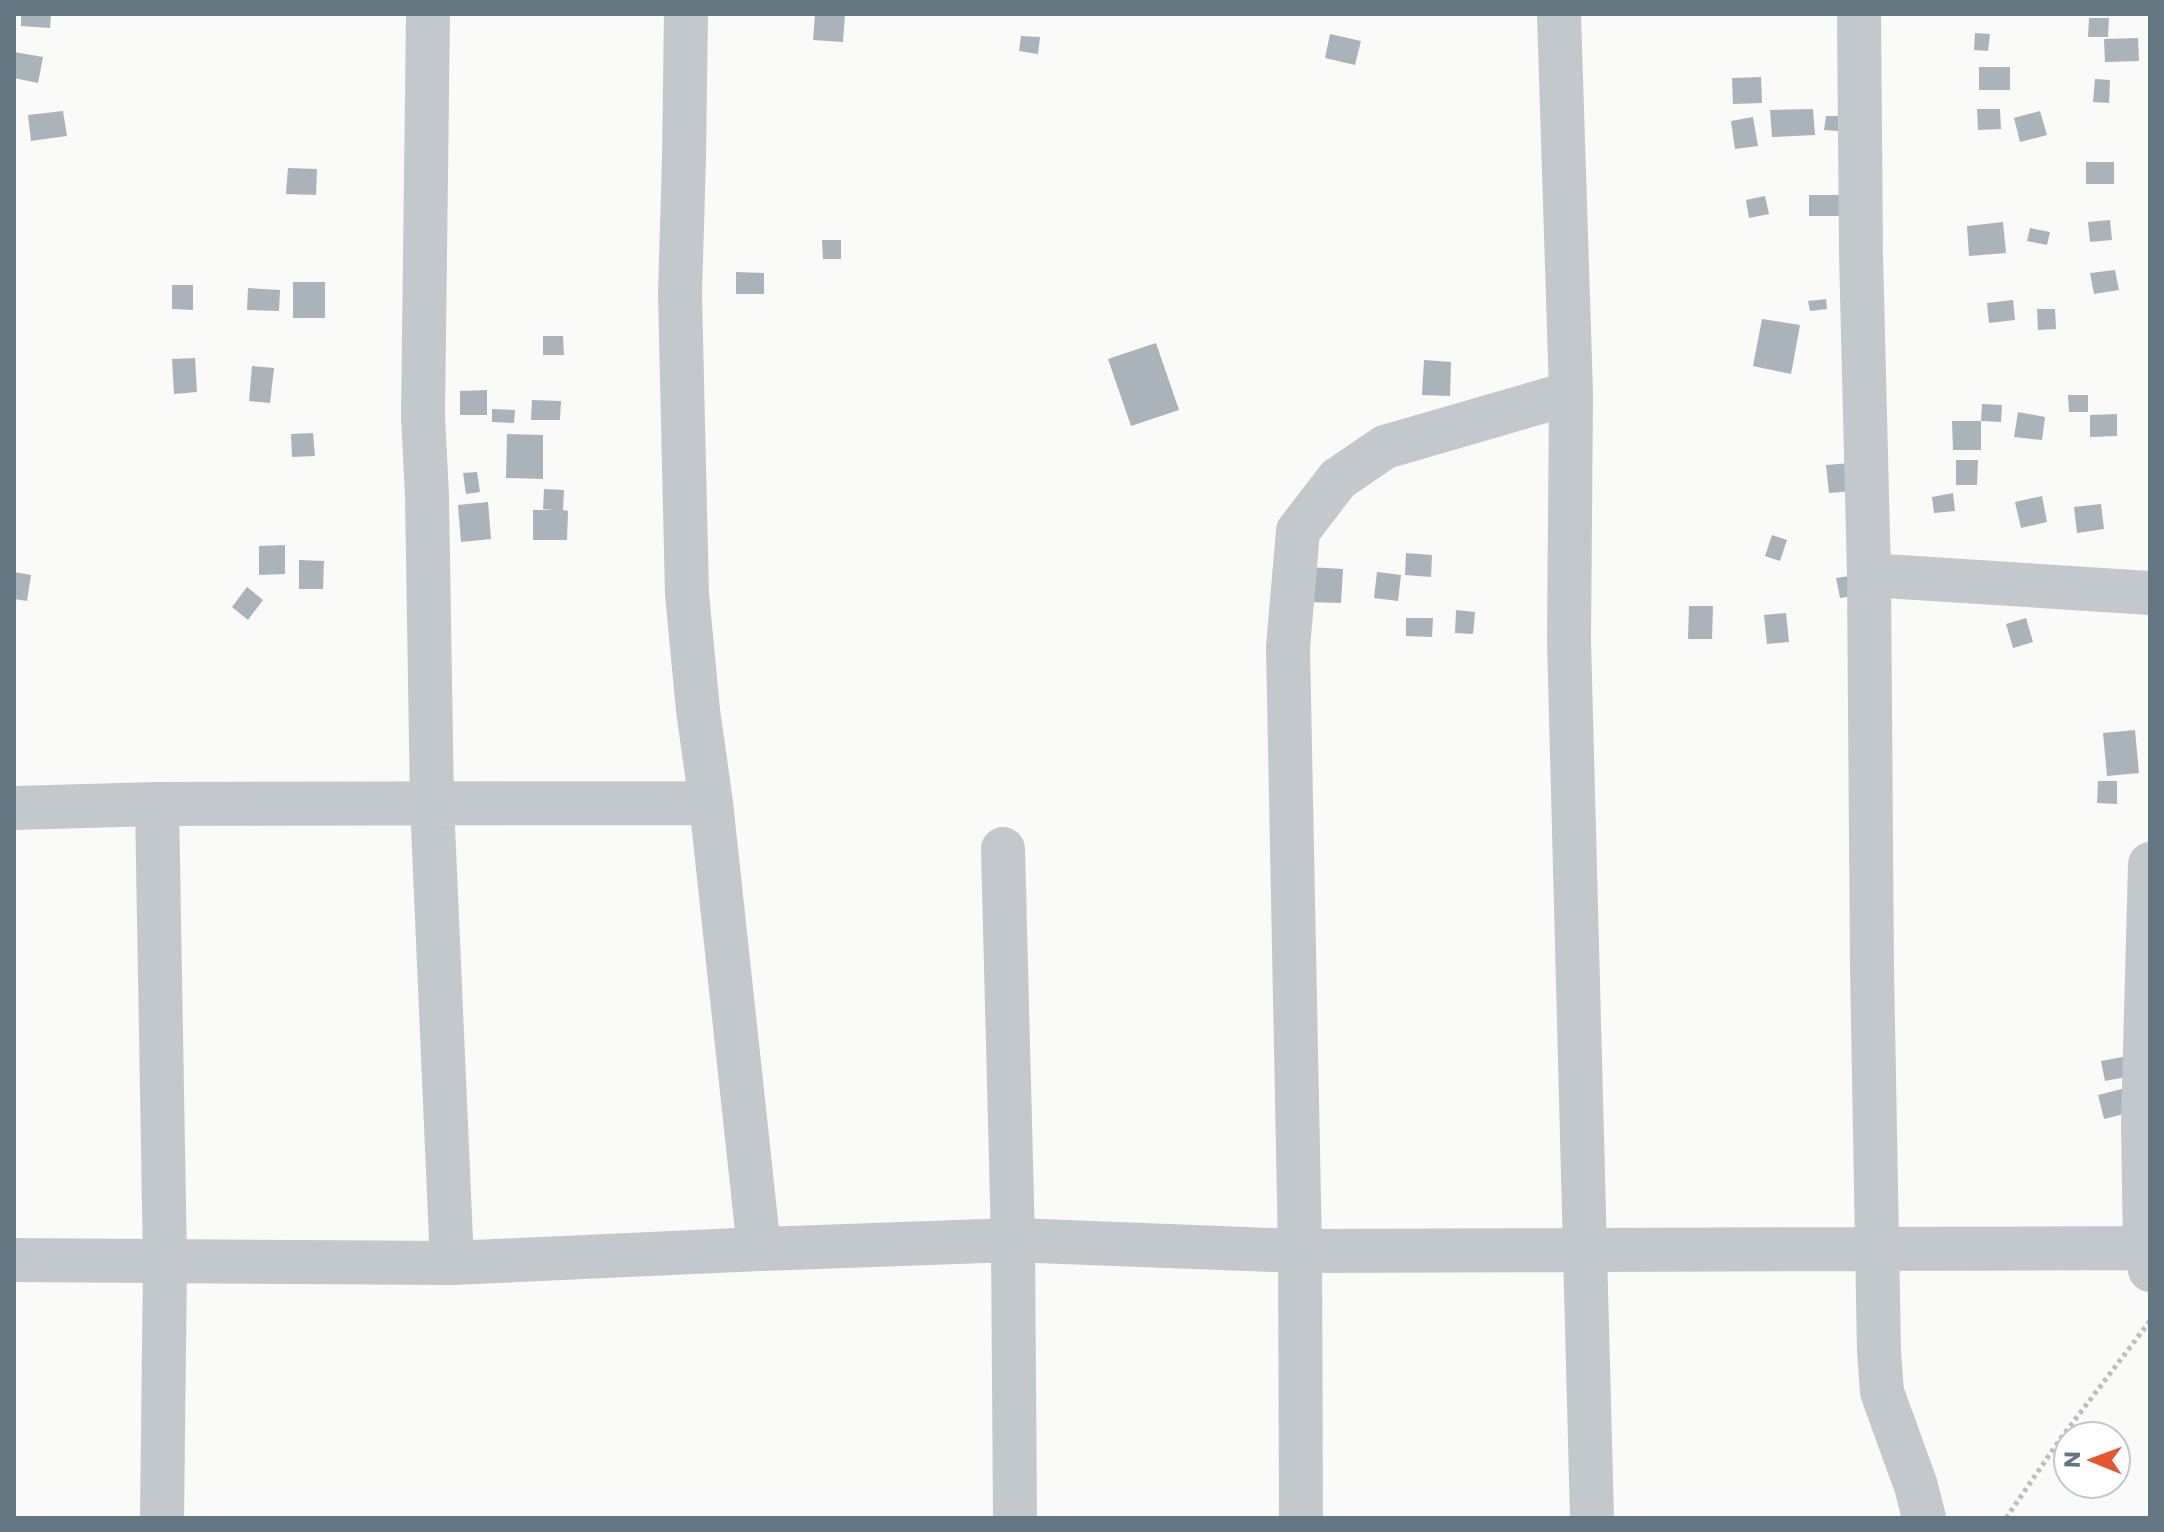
<svg xmlns="http://www.w3.org/2000/svg" width="2164" height="1532" font-family="Poppins,sans-serif">
<style>
.building{fill:#aab3b9}
.lines{fill:none;stroke-linecap:round;stroke-linejoin:round}
.path{stroke:#bbbfc2;stroke-width:5;stroke-dasharray:4 4;stroke-linecap:butt}
.street{stroke:#c3c8cc;stroke-width:44}
</style>
<rect width="100%" height="100%" fill="#fafaf8"/>
<path class="building" d="M21 14H51L50 28 21 26Z
M815 14H845L843 42 813 40Z
M2089 18H2109L2108 37H2088Z
M1975 33 1990 34 1988 51 1974 50Z
M1330 34 1361 41 1355 65 1325 58Z
M1021 36 1040 37 1038 54 1019 51Z
M2138 38 2139 61 2105 62 2104 39Z
M14 52 43 57 38 83 14 78Z
M1979 67H2010V90H1979Z
M1761 77 1762 103 1733 104 1732 78Z
M2095 79 2110 80 2109 103 2093 102Z
M1813 109 1815 135 1772 137 1770 110Z
M1977 109H2000L2001 129 1978 130Z
M63 111 67 136 31 141 28 115Z
M2040 111 2047 135 2020 142 2014 118Z
M1826 116H1839L1838 131 1824 130Z
M1753 117 1758 146 1735 149 1731 121Z
M2086 162H2114V184H2086Z
M288 168 317 169 316 195 286 194Z
M1809 195H1841V216H1809Z
M1765 196 1769 214 1749 218 1746 200Z
M2110 220 2112 240 2090 242 2088 222Z
M2003 222 2006 253 1969 256 1967 226Z
M2030 228 2050 232 2047 245 2027 241Z
M822 240H841V259H823Z
M2115 270 2119 290 2094 294 2090 273Z
M736 272 764 273V294H736Z
M293 282H325V318H293Z
M172 285H193V310L172 309Z
M248 288 280 290 279 311 247 310Z
M1826 299 1827 309 1810 311 1808 301Z
M2013 300 2015 320 1989 323 1987 303Z
M2037 309H2055L2056 329 2038 330Z
M1762 319 1800 325 1791 374 1753 366Z
M543 336H563L564 355H543Z
M1156 343 1179 410 1131 426 1108 359Z
M195 358 197 392 174 394 172 359Z
M1424 360 1451 362 1450 396 1422 395Z
M252 366 274 368 270 403 249 401Z
M487 390V415H460V391Z
M2068 395H2088V412H2069Z
M532 400 561 401 560 420H531Z
M1982 404 2002 405 2001 422 1981 421Z
M492 409 515 410 514 423 492 422Z
M2018 412 2045 417 2042 440 2014 437Z
M2117 414V436L2090 437V415Z
M1952 421H1981V450H1953Z
M313 433 315 456 292 457 291 434Z
M507 434 543 435V479L506 478Z
M1956 460H1978L1977 485H1956Z
M1851 463 1854 491 1829 493 1826 465Z
M477 472 480 492 466 494 463 473Z
M544 489 564 490 563 510 568 511 567 540H533V510H553L543 509Z
M1953 493 1955 511 1934 513 1932 497Z
M2042 496 2047 522 2021 528 2015 502Z
M488 502 491 539 461 542 458 505Z
M2101 504 2104 529 2077 533 2074 507Z
M1772 535 1787 540 1780 561 1765 556Z
M285 545V574L259 575V546Z
M1406 553 1432 555 1431 577 1405 575Z
M299 560 324 561 323 589H299Z
M1308 567 1343 569 1341 603 1307 602Z
M14 572 31 575 27 601 14 599Z
M1377 572 1401 575 1398 601 1374 598Z
M1856 575 1858 595 1840 598 1836 578Z
M247 587 263 600 248 620 232 607Z
M1689 606H1713L1712 639H1688Z
M1456 610 1475 612 1473 634 1455 633Z
M1786 613 1789 642 1767 644 1764 615Z
M1406 618H1433L1432 637 1406 636Z
M2026 618 2033 642 2013 648 2006 624Z
M2135 730 2139 773 2107 776 2103 733Z
M2098 781H2117V804L2097 803Z
M2128 1056 2131 1076 2105 1081 2101 1061Z
M2122 1089 2128 1113 2104 1119 2098 1095Z"/>
<g class="lines">
<path class="path" d="M2006 1518 2061 1438 2150 1321"/>
<path class="street" d="M428 14 423 416 427 496 432 803 452 1263
M686 14 684 158 680 294 687 594 698 710 711 803 759 1249
M1559 14 1571 393 1569 640 1592 1518
M1859 14 1861 254 1869 575 1872 969 1879 1351 1882 1392 1916 1486 1924 1518
M1869 575 2150 593
M157 804 165 1263 162 1518
M14 808 157 804 711 803
M1003 849 1013 1240 1015 1518
M2150 864 2143 1124 2145 1248 2150 1270
M14 1260 452 1263 759 1249 1013 1240 1300 1251 2150 1248
M1301 1518 1300 1251 1288 647 1298 531 1338 479 1385 447 1571 393"/>
</g>
<rect width="2164" height="1532" fill="none" stroke="#657683" stroke-width="32"/>
<g transform="translate(2092 1460) rotate(271)"><circle r="38" fill="#ffffff" stroke="#c1c8cd" stroke-width="2"/>
<path d="M0-6L14 30L0 20L-14 30Z" fill="#e4572e"/>
<text y="-12" font-size="22" font-weight="bold" text-anchor="middle" fill="#657683">N</text>
</g>
</svg>
